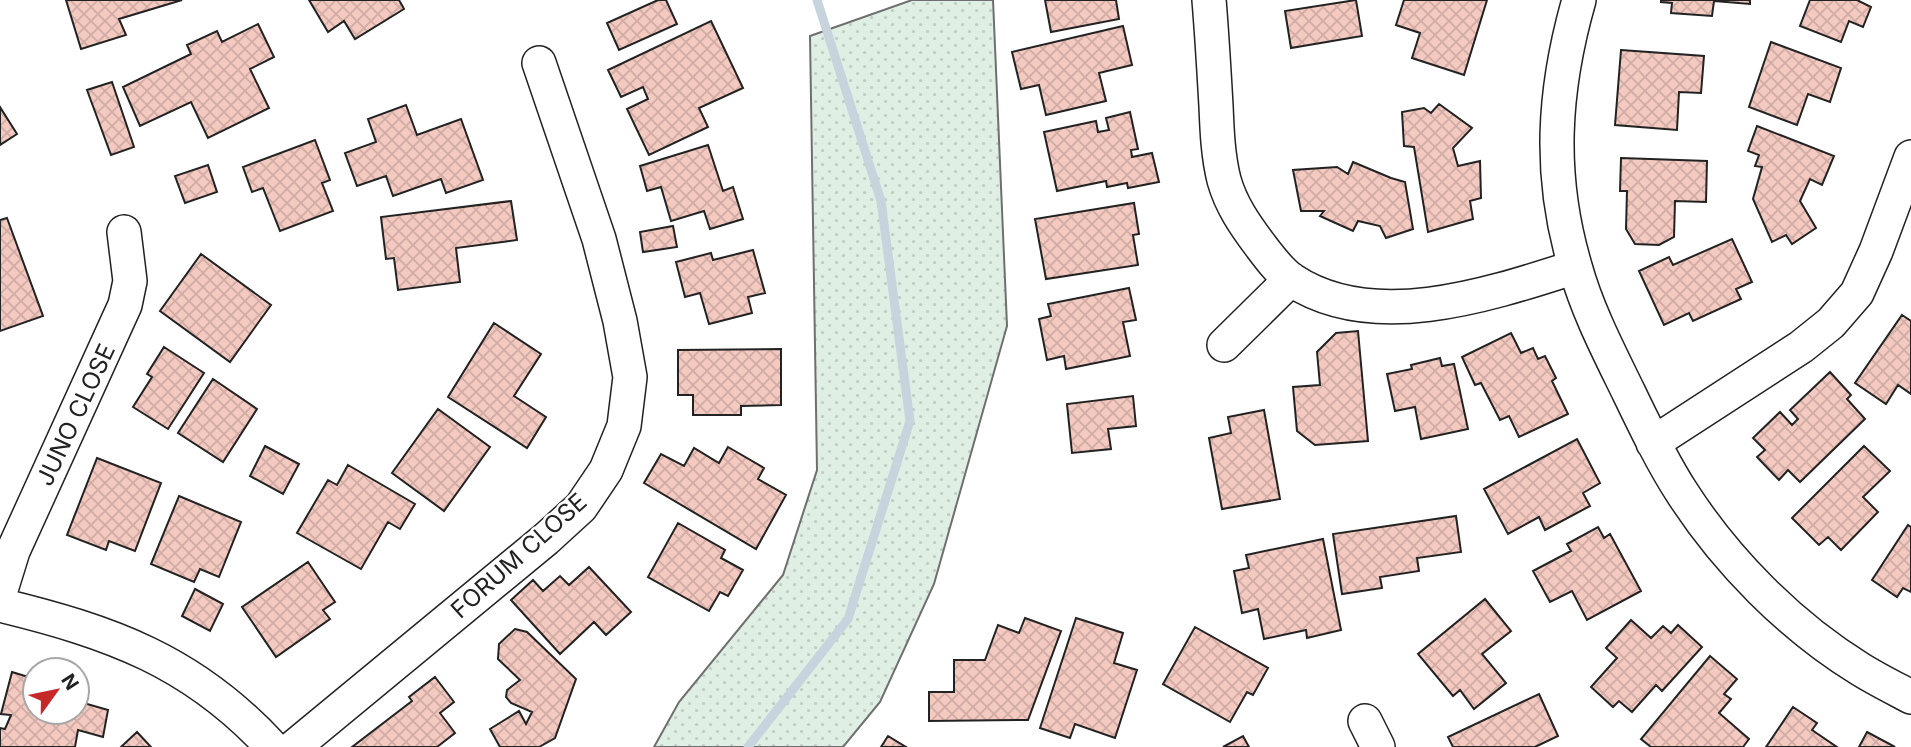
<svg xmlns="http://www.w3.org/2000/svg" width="1911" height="747" font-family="Inter,sans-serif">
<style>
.park{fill:url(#park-dots);stroke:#6f6f6f;stroke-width:2}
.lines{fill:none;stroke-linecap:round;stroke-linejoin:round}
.stream{stroke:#c7d3dd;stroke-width:9}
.building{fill:url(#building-cross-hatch);stroke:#222;stroke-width:2}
.minor-casing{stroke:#222;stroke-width:36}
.minor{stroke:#fff;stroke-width:33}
.labels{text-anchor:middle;stroke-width:5;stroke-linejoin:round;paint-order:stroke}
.street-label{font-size:24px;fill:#222;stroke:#fff}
</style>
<defs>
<pattern id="park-dots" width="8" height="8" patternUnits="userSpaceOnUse" patternTransform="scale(1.75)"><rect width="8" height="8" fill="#e0efe3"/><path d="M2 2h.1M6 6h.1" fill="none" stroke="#c0cdc2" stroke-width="1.8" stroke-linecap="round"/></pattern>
<pattern id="building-cross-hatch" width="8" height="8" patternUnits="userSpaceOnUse" patternTransform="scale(1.75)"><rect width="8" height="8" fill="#f3c9c0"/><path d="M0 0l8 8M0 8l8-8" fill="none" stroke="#d0aca5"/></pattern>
</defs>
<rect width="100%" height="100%" fill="#fff"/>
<path class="park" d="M912 0H993L1007 326 934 584 880 702 843 747H654L679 702 783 575 817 470 810 36Z"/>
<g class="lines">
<path class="stream" d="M748 747 848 619 910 421 881 201 817 0"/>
</g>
<path class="building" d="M66 0H182L119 19 126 35 81 49Z
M309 0H399L404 9 355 39 344 21 328 32Z
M658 0H666L677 24 619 50 607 23Z
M1045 0H1116L1119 19 1051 32Z
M1356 0 1362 36 1291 48 1285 11Z
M1404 0H1487L1464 75 1412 58 1420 33 1396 25Z
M1661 0H1750V4L1714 1 1712 16 1671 13 1672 3 1661 2Z
M1810 0H1857L1871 7 1863 27 1849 21 1841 42 1800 26Z
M711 21 743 88 699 108 708 127 649 155 627 109 648 99 643 87 621 97 608 70Z
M258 24 274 57 250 69 269 108 208 138 191 102 140 126 123 87 191 54 187 45 217 31 222 42Z
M1123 26 1132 65 1099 73 1106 101 1046 115 1039 85 1021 89 1012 52Z
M1771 42 1841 68 1830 102 1808 94 1797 125 1749 107Z
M1621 50 1704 56 1701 93 1679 92 1677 130 1615 125Z
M112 82 134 147 111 155 87 90Z
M1439 104 1472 128 1453 148 1458 166 1480 161 1481 198 1470 201 1473 219 1428 232 1414 147 1404 146 1402 112 1424 108 1431 113Z
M406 105 417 135 461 119 483 180 446 193 441 179 393 196 386 176 357 186 345 153 376 142 368 119Z
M0 107 17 134 0 145Z
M1130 112 1138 149 1131 150 1132 157 1152 153 1159 182 1128 188 1127 183 1107 187 1106 181 1057 191 1044 132 1096 121 1098 132 1109 130 1106 118Z
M1757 126 1834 156 1822 185 1810 179 1800 201 1816 228 1792 244 1786 235 1772 242 1753 199 1762 167 1755 166 1759 155 1748 151Z
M315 140 330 180 322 183 333 211 280 231 263 188 252 192 243 167Z
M708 145 723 191 733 187 743 219 710 229 704 211 671 221 661 187 647 191 640 166Z
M1621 158 1707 161 1706 202 1675 201 1674 237 1659 245 1635 244 1626 229 1627 191H1620Z
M1353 162 1391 178 1405 182 1413 229 1386 238 1380 226 1358 221 1353 231 1320 216 1324 211H1301L1293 170 1337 167 1348 174Z
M208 165 217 192 185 203 175 176Z
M511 201 517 240 456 248 460 282 398 290 394 258 386 259 381 217Z
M1134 203 1139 234 1133 235 1138 265 1046 279 1035 219Z
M7 218 43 316 0 331V220Z
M673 226 677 247 643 252 640 232Z
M1732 239 1752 282 1736 289 1741 299 1693 321 1689 313 1664 325 1639 271 1669 257 1673 265Z
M753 250 765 293 748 297 752 313 709 324 700 293 685 297 676 262 711 253 713 260Z
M201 254 271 305 230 362 160 311Z
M1129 288 1136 320 1123 322 1130 356 1066 369 1064 356 1047 360 1039 319 1051 316 1048 304Z
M1902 315 1911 321V394L1898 385 1886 404 1855 383Z
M494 323 541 354 514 396 546 417 527 448 448 397Z
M1358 331 1368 441 1315 445 1297 431 1293 387 1320 385 1317 352 1336 333Z
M1511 333 1521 353 1533 348 1538 359 1545 356 1556 378 1552 381 1568 414 1519 437 1509 416 1500 420 1481 383 1475 385 1462 357Z
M164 347 204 373 168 429 133 407 152 377 147 374Z
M781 349V405L741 406V415H693V395H678V350Z
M1440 358 1442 366 1454 364 1468 429 1421 439 1415 407 1395 411 1387 374 1412 369 1411 365Z
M1830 372 1851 395 1847 399 1865 419 1800 482 1788 470 1779 480 1757 457 1765 450 1753 438 1780 412 1792 425 1798 419 1790 410Z
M213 379 257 409 223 462 178 433Z
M1133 396 1136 426 1108 429 1111 449 1072 453 1067 404Z
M438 409 490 447 444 511 392 473Z
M1264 410 1280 499 1222 509 1209 438 1231 433 1228 417Z
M1577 439 1600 483 1583 493 1590 506 1545 530 1539 517 1508 534 1484 489Z
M265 446 299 464 283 494 250 476Z
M1864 446 1890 471 1863 497 1878 512 1841 550 1828 537 1819 545 1792 518Z
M728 447 764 468 758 479 786 495 756 549 644 483 661 454 684 466 694 448 719 463Z
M97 458 161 483 135 551 109 541 106 550 67 535Z
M348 465 415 504 400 529 388 522 361 569 297 533 328 480 337 485Z
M179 496 241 522 219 577 200 569 194 582 151 564Z
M1456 516 1461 552 1417 558 1419 571 1380 577 1382 588 1342 594 1333 534Z
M678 523 725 550 721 558 743 570 728 596 720 592 709 611 648 577Z
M1908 525 1911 527V592L1903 588 1897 597 1872 580Z
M1598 527 1604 538 1610 534 1641 591 1587 620 1572 591 1550 602 1533 571 1571 551 1567 544Z
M1323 539 1341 630 1307 638 1306 630 1264 639 1258 609 1242 613 1234 571 1249 568 1246 555Z
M308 562 335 602 323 610 330 619 276 657 242 607Z
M589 567 631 612 606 635 594 622 560 654 511 600 533 580 543 591 560 576 569 585Z
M195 589 223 604 210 631 182 616Z
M1485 599 1511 631 1482 654 1506 683 1474 709 1460 690 1453 696 1418 654Z
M1025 618 1061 631 1028 720 929 721V692H954V660H985L998 625 1019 633Z
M1076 618 1123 633 1114 663 1137 670 1115 738 1075 724 1070 738 1040 728Z
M1631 620 1651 638 1663 626 1671 633 1678 625 1702 647 1662 691 1656 685 1632 712 1619 701 1613 707 1591 687 1617 658 1606 648Z
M1195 627 1268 668 1253 695 1247 692 1230 722 1163 684Z
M515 629 527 632 576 679 555 738 539 747H500L490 729 519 711 526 724 532 712 511 703 506 697 507 690 520 680 498 659 499 644Z
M1710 656 1737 679 1724 694 1731 699 1719 713 1749 739 1743 747H1651L1641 739Z
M12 672 35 679V712H77V701L108 710 103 737 78 730 75 747H0V728L5 729 11 715 1 714Z
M435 677 454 702 440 713 455 733 437 747H352L412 701 409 697Z
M1539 694 1558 736 1535 747H1453L1448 737Z
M1793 707 1817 723 1812 730 1837 747H1766Z
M137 732 151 747H121Z
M1867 732 1895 747H1859Z
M888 736 906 747H881Z
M1243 736 1249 747H1223Z"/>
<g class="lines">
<g class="minor-casing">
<path id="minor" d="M1209 0C1212 35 1214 71 1216 106 1217 131 1218 156 1224 180 1231 205 1245 225 1260 245 1269 257 1280 272 1292 280 1373 334 1491 294 1575 267
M1579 0C1553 91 1548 175 1575 266 1587 310 1609 352 1629 393 1645 426 1661 460 1681 491 1725 560 1790 626 1860 669 1876 679 1894 688 1911 697
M1224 345 1291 279
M1653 443 1801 347 1831 323 1857 293 1876 251 1911 157
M0 593 13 551 125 305 130 281 124 232
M0 605C111 632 193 661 272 747
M1365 721 1378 747
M294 747 546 539 581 507 606 470 624 426 630 377 620 321 599 239 539 63"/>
</g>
<use href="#minor" class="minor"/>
</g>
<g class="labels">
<g class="street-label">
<text transform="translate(76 415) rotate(-65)" y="8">JUNO CLOSE</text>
<text transform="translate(519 556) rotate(-42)" y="8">FORUM CLOSE</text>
</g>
</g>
<g transform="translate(56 691) rotate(57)"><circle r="33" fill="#ffffff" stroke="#a7a7a7" stroke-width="2"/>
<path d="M0-5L12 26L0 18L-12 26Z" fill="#c62828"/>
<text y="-10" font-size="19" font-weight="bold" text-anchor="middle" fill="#222222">N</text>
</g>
</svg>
